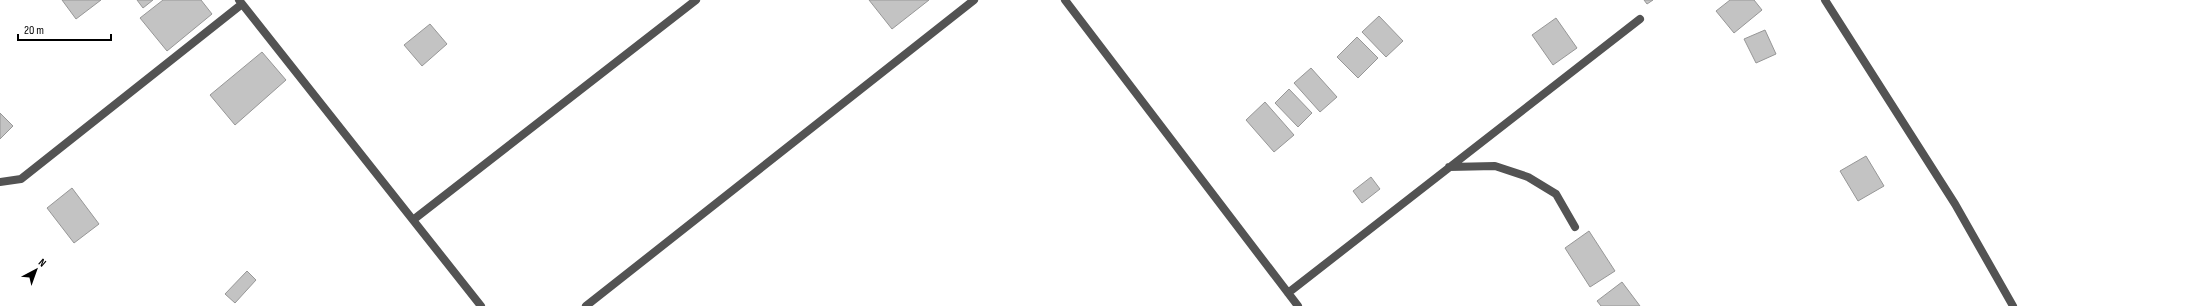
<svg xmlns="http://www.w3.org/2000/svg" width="2203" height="306" font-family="'Sofia Sans Condensed',sans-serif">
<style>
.building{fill:#c3c3c3;stroke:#979797}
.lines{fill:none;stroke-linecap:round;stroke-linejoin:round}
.minor{stroke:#535353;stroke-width:8}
</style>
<rect width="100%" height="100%" fill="#fff"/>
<path class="building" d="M62 0H101L76 19Z
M137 0H153L143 8Z
M163 0H201L212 14 167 51 140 18Z
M869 0H929L892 29Z
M1644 0H1653L1647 4Z
M1730 0H1754L1762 10 1734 33 1716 11Z
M1379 16 1403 41 1386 57 1362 32Z
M1556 18 1577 48 1553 65 1532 35Z
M430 24 447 44 422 66 404 45Z
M1765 30 1776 54 1756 63 1744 39Z
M1357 37 1378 58 1358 78 1337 57Z
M262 52 286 80 235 125 210 95Z
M1311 68 1337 97 1320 112 1294 83Z
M1289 89 1312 113 1298 127 1275 103Z
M1265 102 1294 135 1274 152 1246 120Z
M0 113 13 126 0 139Z
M1866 156 1884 186 1858 201 1840 171Z
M1371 177 1380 189 1362 203 1353 191Z
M72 188 99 224 74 243 47 208Z
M1589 231 1615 271 1590 287 1565 248Z
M247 271 256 280 235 303 225 294Z
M1622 282 1640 306H1601L1597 301Z"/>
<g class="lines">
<path class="minor" d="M239 0 481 306
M1065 0 1298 306
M1825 0 1955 204 2013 306
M1449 167 1495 166 1528 177 1556 194 1575 227
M0 182 21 179 242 4
M413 220 696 0
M1288 293 1640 19
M586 306 974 0"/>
</g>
<g transform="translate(36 270) rotate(41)" stroke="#ffffff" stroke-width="3" paint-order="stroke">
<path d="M0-3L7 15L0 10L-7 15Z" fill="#000000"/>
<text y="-6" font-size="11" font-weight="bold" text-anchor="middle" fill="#000000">N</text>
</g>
<path d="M18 34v6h93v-6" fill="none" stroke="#000000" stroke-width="2"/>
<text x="24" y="34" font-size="12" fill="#000000" stroke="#ffffff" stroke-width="3" paint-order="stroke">20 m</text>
</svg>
